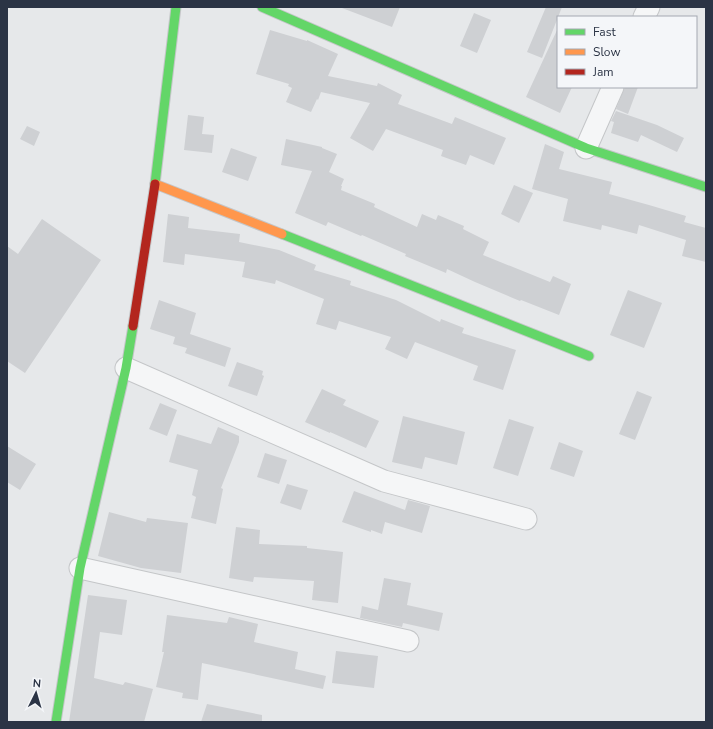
<svg xmlns="http://www.w3.org/2000/svg" width="713" height="729" font-family="'Nunito Sans',sans-serif">
<style>
.building{fill:#ced0d3}
.lines{fill:none;stroke-linecap:round;stroke-linejoin:round}
.street-casing{stroke:#c4c6c8;stroke-width:23}
.fast-casing{stroke:#c4c6c8;stroke-width:11}
.slow-casing{stroke:#c4c6c8;stroke-width:11}
.jam-casing{stroke:#c4c6c8;stroke-width:11}
.street{stroke:#f5f6f7;stroke-width:21}
.fast{stroke:#63d668;stroke-width:9}
.slow{stroke:#ff974d;stroke-width:9}
.jam{stroke:#b3261e;stroke-width:9}
</style>
<rect width="100%" height="100%" fill="#e6e8ea"/>
<path class="building" d="M342 7H400L392 27 342 8Z
M546 7H562L542 58 527 52Z
M474 13 491 20 477 53 460 46Z
M558 28V87H572L560 113 526 97Z
M270 30 307 41V40L338 54 328 76 377 86 378 83 402 95 398 104 452 124 455 117 506 138 494 165 470 155 466 165 441 156 443 150 386 129 373 151 350 138 370 103 321 92 318 100 317 99 311 112 286 102 292 88 288 86 289 84 256 74Z
M625 87H638L628 114 616 109Z
M616 111 657 125 684 138 677 152 641 135 638 142 611 133 614 122 611 121Z
M188 115 204 117 202 134 214 135 212 153 184 150Z
M27 126 40 132 34 146 20 139Z
M286 139 322 147V148L337 154 329 172 344 179 341 186H342L341 190 375 204 374 207 417 227 422 214 436 220 438 215 464 226 463 229 489 242 483 255 550 282 553 276 571 284 559 315 521 300 520 301 475 282 447 269 446 273 405 256 406 254 362 235 361 236 328 222 326 226 295 213 312 171 281 165Z
M545 144 564 152 559 169 612 182 609 194 649 205 686 216 684 222 706 228V262L682 256 686 240 639 225 637 234 602 225 601 230 563 221 568 199 532 189Z
M231 148 257 157 248 181 222 172Z
M514 185 533 193 519 223 501 214Z
M168 214 189 217 188 228 240 234 239 242 279 250 316 265 314 270 351 281 350 285 396 300 440 322 441 319 464 328 462 333 516 350 503 390 473 380 478 366 415 342 407 359 385 349 391 337 339 321 336 330 316 324 324 299 276 280 275 284 242 277 245 262 185 254 184 265 163 262Z
M42 219 101 260 25 373 7 361V246L18 254Z
M628 290 662 303 644 348 610 335Z
M159 300 196 313 190 334 231 348 225 367 185 353 187 348 173 344 175 337 150 329Z
M237 362 263 371 262 375 264 376 257 396 228 386Z
M322 389 346 400 343 405 379 421 366 448 330 432V433L305 422Z
M637 391 652 397 635 440 619 434Z
M160 403 177 410 167 436 149 429Z
M403 416 465 432 457 465 425 457 422 469 392 462Z
M509 419 534 427 518 476 493 468Z
M218 427 239 436V442L221 488 223 489 216 524 191 518 196 497 192 495 198 470 169 462 177 434 211 444Z
M559 442 583 451 574 477 550 469Z
M7 446 36 464 20 490 7 482Z
M265 453 287 460 279 484 257 477Z
M287 484 308 490 301 510 280 503Z
M354 491 405 510 408 500 430 506 422 533 385 522 382 534 371 530V532L342 522Z
M109 512 146 522 147 518 188 523 181 573 141 568 98 556Z
M236 527 260 530 259 544 307 546V548L343 552 338 603 312 600 314 581 254 577 253 582 229 578Z
M384 578 411 583 407 605 443 613 439 631 403 623 402 627 360 618 362 606 378 610Z
M88 595 127 600 122 635 100 632 94 678 123 685 125 682 153 689 144 722H69Z
M167 615 227 623 229 617 258 624 254 642 298 652 295 669 326 676 323 689 202 663 198 700 182 698 183 693 156 687 164 652H162Z
M336 651 378 656 374 688 332 683Z
M207 704 262 715V722H201Z"/>
<g class="lines">
<g class="street-casing">
<path id="street" d="M644 17 649 7
M586 148 613 87
M126 368 384 481 526 519
M80 568 408 641"/>
</g>
<g class="fast-casing">
<path id="fast" d="M262 7 586 148 706 187
M155 184 176 7
M282 234 589 356
M56 722 80 568 126 368 133 326"/>
</g>
<g class="slow-casing">
<path id="slow" d="M155 184 282 234"/>
</g>
<g class="jam-casing">
<path id="jam" d="M133 326 155 184"/>
</g>
<use href="#street" class="street"/>
<use href="#fast" class="fast"/>
<use href="#slow" class="slow"/>
<use href="#jam" class="jam"/>
</g>
<rect width="713" height="729" fill="none" stroke="#2b3445" stroke-width="16"/>
<rect x="557" y="16" width="140" height="72" fill="#f4f6f9" stroke="#a4a8b1"/>
<rect x="565" y="29" width="20" height="6" fill="#63d668" stroke="#a4a8b1"/>
<text x="593" y="36" font-size="12" fill="#2b3445">Fast</text>
<rect x="565" y="49" width="20" height="6" fill="#ff974d" stroke="#a4a8b1"/>
<text x="593" y="56" font-size="12" fill="#2b3445">Slow</text>
<rect x="565" y="69" width="20" height="6" fill="#b3261e" stroke="#a4a8b1"/>
<text x="593" y="76" font-size="12" fill="#2b3445">Jam</text>
<g transform="translate(36 693) rotate(5)" stroke="#f4f6f9" stroke-width="3" paint-order="stroke">
<path d="M0-3L7 15L0 10L-7 15Z" fill="#2b3445"/>
<text y="-6" font-size="11" font-weight="bold" text-anchor="middle" fill="#2b3445">N</text>
</g>
</svg>
